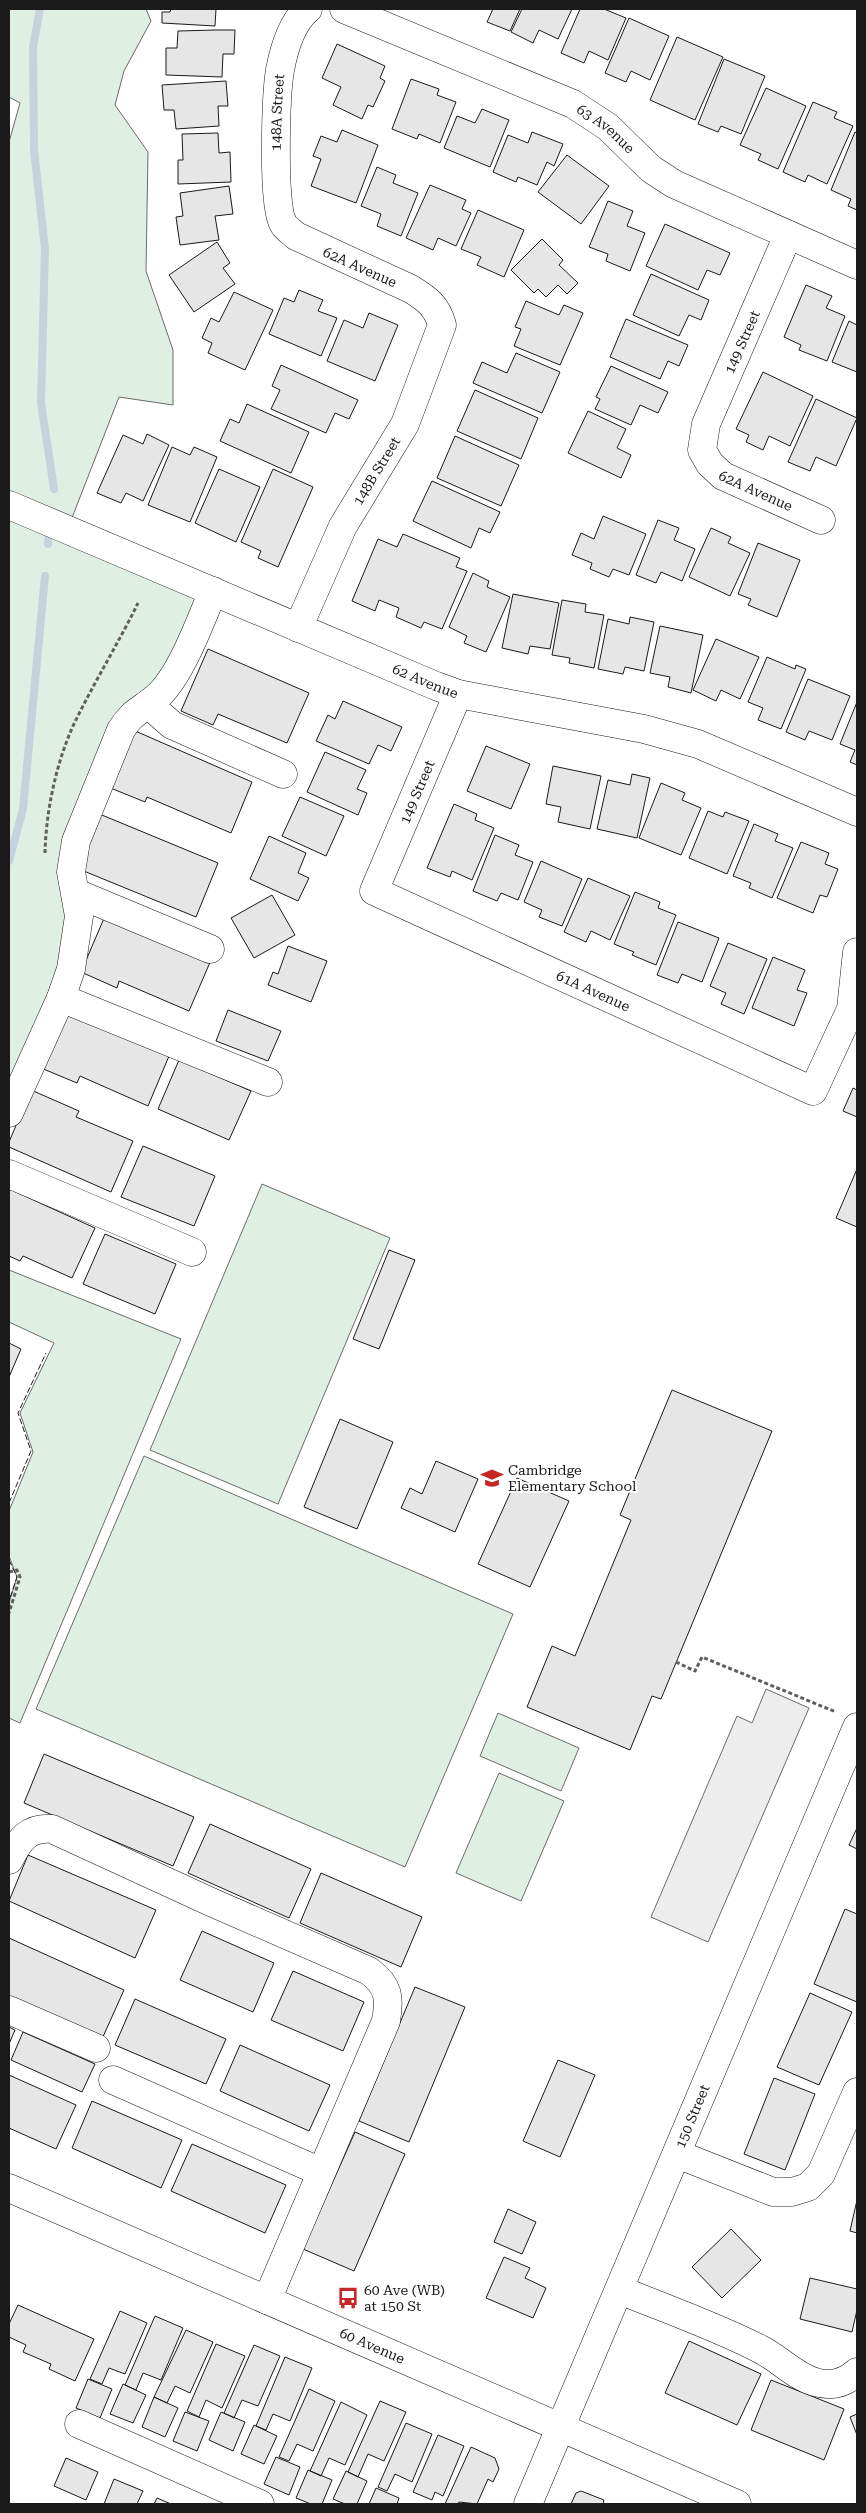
<svg xmlns="http://www.w3.org/2000/svg" width="866" height="2513" font-family="'Roboto Serif',serif">
<style>
.green{fill:#e0efe3;stroke:#6a6a6a}
.parking{fill:#ededed;stroke:#6a6a6a}
.lines{fill:none;stroke-linecap:round;stroke-linejoin:round}
.stream{stroke:#c6d2dc;stroke-width:8}
.building{fill:#e6e6e6;stroke:#1a1a1a}
.minor-casing{stroke:#1a1a1a;stroke-width:29}
.path{stroke:#5f5f5f;stroke-width:3;stroke-dasharray:4 2.5;stroke-linecap:butt}
.minor{stroke:#fff;stroke-width:28}
.fence{stroke:#1a1a1a;stroke-width:1;stroke-dasharray:6 2.5;stroke-linecap:butt}
.labels{text-anchor:middle;stroke-width:4;stroke-linejoin:round;paint-order:stroke}
.street-label{font-size:14px;fill:#1a1a1a;stroke:#fff}
.poi-label{font-size:14px;fill:#1a1a1a;stroke:#fff;text-anchor:start}
</style>
<rect width="100%" height="100%" fill="#fff"/>
<path class="green" d="M9 9H146L151 21 124 71 115 105 148 152 146 271 173 350V405L119 397 70 523 205 594 166 677 124 713 70 898 65 968 9 1097V142L20 103 9 97Z
M262 1184 390 1238 278 1504 150 1450Z
M9 1270 181 1339 20 1723 9 1718V1603L17 1577 9 1556V1511L33 1452 20 1413 54 1343 9 1322Z
M144 1456 513 1614 405 1867 36 1709Z
M498 1713 579 1748 561 1791 480 1756Z
M499 1773 564 1801 521 1901 456 1873Z"/>
<path class="parking" d="M766 1689 809 1708 708 1942 651 1917 737 1716 752 1723Z"/>
<g class="lines">
<path class="stream" d="M40 9 33 47 34 150 45 249 41 403 54 489
M48 544V538
M9 861 23 809 45 576"/>
</g>
<path class="building" d="M171 9H216L215 26 162 23V12H170Z
M493 9H520L510 31 487 22Z
M522 9H572L558 39 539 30 533 43 511 32Z
M580 9H604L626 18 608 60 589 51 584 63 561 53Z
M629 18 669 36 650 80 631 71 626 82 605 73Z
M215 30H235L234 54H223L222 77 166 75V48H177L178 31Z
M677 37 723 57 695 120 650 100Z
M337 44 385 66 380 78 385 81 373 107 368 105 362 119 333 105 341 87 322 78Z
M724 59 765 76 741 134 721 126 718 132 698 124Z
M411 79 439 89 437 95 456 102 440 143 419 134 417 139 392 129Z
M226 81 228 106H218L219 126 176 129 174 110H164L162 85Z
M766 88 806 106 778 169 758 160 761 154 740 145Z
M813 102 837 112 834 118 853 126 827 184 808 175 805 182 783 172Z
M482 109 509 120 490 167 444 148 457 116 475 123Z
M342 130 378 145 356 203 311 186 321 159 313 156 321 136 337 142Z
M532 132 563 144 554 166 547 162 537 185 518 177 516 182 493 172 508 135 528 143Z
M855 132 857 133V210L848 206 851 199 831 190Z
M218 133 219 153 230 152 231 182 178 184V160H183L182 134Z
M567 155 609 186 581 224 538 192Z
M377 167 396 175 393 183 418 193 401 236 377 226 381 214 361 206Z
M430 185 466 200 462 209 471 213 456 246 438 238 433 250 406 238Z
M229 186 233 214 215 216 219 240 180 245 176 217 183 216 180 193Z
M608 201 633 211 627 226 645 233 630 271 606 261 608 254 589 247Z
M478 210 524 230 504 277 477 265 481 257 461 249Z
M665 224 730 253 720 275 707 270 698 290 646 266Z
M542 239 563 260 559 265 578 283 567 294 558 285 546 297 538 289 534 293 511 270Z
M217 242 230 263 223 268 235 284 194 312 169 275Z
M651 274 709 300 701 320 689 315 679 336 633 315Z
M806 285 832 296 826 308 845 316 827 361 799 350 801 345 784 337Z
M299 290 323 300 318 311 337 318 321 356 269 334 284 298 294 302Z
M234 292 273 310 245 370 208 353 212 343 202 338 211 318 219 322Z
M526 301 559 315 564 305 583 313 560 365 514 346 521 329 515 327Z
M369 313 398 325 375 381 327 361 344 320 363 328Z
M626 319 688 345 679 366 668 361 660 379 610 357Z
M849 321 857 325V372L832 362Z
M516 353 560 372 542 413 473 383 482 362 507 373Z
M281 365 358 400 349 419 335 413 326 433 271 409 280 390 272 386Z
M611 366 668 392 658 413 640 405 631 425 595 409 600 399 596 397Z
M763 372 813 396 790 446 769 436 763 450 746 442 749 435 736 429Z
M475 390 538 418 521 459 457 431Z
M816 399 857 418 836 466 816 457 810 471 788 462Z
M247 404 309 432 291 473 220 441 230 419 239 423Z
M588 411 626 429 617 448 631 455 621 478 568 453Z
M147 434 169 445 143 501 126 493 121 503 97 493 123 435 143 444Z
M455 436 519 465 501 506 437 478Z
M172 447 190 455 194 447 217 457 190 522 148 505Z
M219 469 260 487 236 542 195 523Z
M273 469 313 487 278 567 258 558 261 551 241 542Z
M432 481 500 512 490 533 479 528 471 548 413 521Z
M603 516 646 534 629 575 613 569 609 577 590 569 592 563 572 555 581 533 594 539Z
M658 520 679 528 674 540 695 549 682 581 661 572 656 583 636 575Z
M711 528 731 537 728 543 750 553 730 596 689 577Z
M403 534 460 558 456 567 467 571 442 629 424 622 421 628 396 617 399 608 379 600 375 611 352 601 378 539 397 547Z
M758 543 800 560 777 617 748 605 751 599 738 594Z
M473 573 489 581 487 587 510 597 486 652 464 643 467 636 449 627Z
M513 594 559 603 550 649 530 646 528 654 502 648Z
M562 600 586 604 585 612 604 615 594 668 569 663 570 658 552 655Z
M630 617 654 622 644 671 625 667 623 674 598 669 608 619 629 624Z
M660 626 703 635 691 693 668 687 670 677 650 673Z
M716 639 759 657 740 699 721 690 716 701 693 690Z
M208 649 309 693 287 743 218 714 213 725 181 711Z
M767 657 795 669 796 665 806 669 781 729 758 720 763 708 748 702Z
M808 679 850 696 832 740 809 731 805 740 786 732Z
M343 701 402 727 391 751 378 745 369 764 316 741 328 715 335 719Z
M857 702V765L850 762 855 750 840 744Z
M133 730 252 782 231 833 147 797 145 802 108 787Z
M486 746 530 764 511 809 467 791Z
M325 752 366 770 357 789 367 793 358 815 307 792Z
M553 766 601 776 590 829 558 822 561 807 546 804Z
M632 774 650 778 637 838 597 829 608 780 630 785Z
M661 783 685 793 682 800 701 808 681 855 639 838Z
M300 797 344 816 326 856 282 836Z
M454 804 477 814 475 820 494 828 472 880 452 871 450 877 427 868Z
M708 811 723 817 725 812 749 821 727 874 689 858Z
M97 813 218 863 196 917 74 867Z
M754 824 778 834 775 841 793 848 772 898 749 888 751 883 733 876Z
M495 835 519 845 515 855 533 862 518 900 501 893 497 901 473 891Z
M269 836 306 853 298 873 309 878 298 901 250 879Z
M801 842 829 853 825 864 838 869 827 897 820 895 813 913 777 898Z
M541 861 582 879 562 926 539 917 542 910 524 902Z
M588 878 630 896 610 940 591 931 586 942 564 932Z
M635 892 660 902 658 908 676 915 656 965 632 955 634 952 614 944Z
M272 895 295 935 254 958 231 918Z
M105 916 211 960 189 1011 119 981 117 988 81 972Z
M678 922 719 938 702 982 682 974 678 983 657 975Z
M728 943 767 959 744 1014 721 1004 726 993 710 986Z
M288 946 327 961 311 1002 268 985 273 972 278 974Z
M773 957 805 970 797 990 807 993 794 1026 752 1008Z
M228 1010 281 1031 268 1061 216 1041Z
M65 1011 169 1056 148 1106 80 1076 77 1083 41 1068Z
M179 1060 251 1091 229 1140 158 1109Z
M853 1088 857 1090V1117L843 1111Z
M31 1090 79 1111 76 1117 133 1141 111 1192 9 1147V1142Z
M143 1146 215 1176 194 1226 121 1197Z
M857 1169V1227L836 1218Z
M9 1189 95 1228 72 1278 23 1256 20 1261 9 1256Z
M105 1234 176 1264 155 1314 83 1284Z
M389 1250 415 1260 379 1349 353 1339Z
M9 1343 21 1349 9 1377Z
M672 1390 772 1431 661 1699 652 1696 630 1750 527 1707 552 1646 575 1656 631 1520 620 1515Z
M340 1419 393 1442 357 1529 304 1507Z
M436 1461 478 1479 455 1532 401 1508 410 1488 422 1494Z
M517 1478 569 1501 530 1587 478 1564Z
M44 1754 194 1817 173 1866 24 1803Z
M210 1824 311 1869 289 1918 188 1873Z
M857 1828V1849L849 1845Z
M28 1855 156 1910 135 1958 9 1901Z
M321 1873 422 1917 401 1967 300 1923Z
M845 1909 857 1914V2002L814 1984Z
M202 1931 274 1963 253 2012 180 1980Z
M9 1938 124 1990 102 2039 9 1996Z
M293 1971 364 2002 343 2051 271 2020Z
M415 1987 465 2007 409 2142 359 2121Z
M810 1993 852 2012 819 2085 777 2067Z
M135 1999 226 2039 206 2084 115 2045Z
M9 2027 15 2030 9 2044Z
M23 2032 95 2064 82 2092 11 2060Z
M240 2045 330 2085 309 2131 220 2091Z
M558 2060 595 2075 560 2157 523 2141Z
M9 2075 76 2105 56 2149 9 2128Z
M774 2078 815 2094 785 2170 744 2154Z
M92 2101 182 2140 161 2188 72 2148Z
M355 2132 405 2154 354 2271 303 2249Z
M192 2144 286 2185 265 2233 171 2191Z
M857 2200V2233L850 2231Z
M508 2209 536 2222 522 2254 494 2242Z
M731 2229 761 2260 722 2298 692 2267Z
M504 2257 530 2268 525 2278 546 2288 533 2318 486 2298Z
M810 2278 857 2289V2310L852 2332 800 2319Z
M18 2305 94 2339 75 2381 49 2369 51 2364 23 2352 26 2345 9 2337V2324Z
M120 2311 147 2323 125 2374 109 2368 102 2384 90 2379Z
M155 2316 183 2328 161 2380 143 2373 136 2390 125 2385Z
M186 2330 213 2342 190 2393 175 2386 167 2403 154 2397Z
M689 2341 761 2374 737 2425 665 2393Z
M216 2344 245 2356 222 2408 206 2400 199 2417 187 2411Z
M254 2345 280 2356 258 2406 242 2400 234 2418 224 2413Z
M285 2357 312 2368 290 2421 273 2414 266 2430 256 2426Z
M88 2379 112 2389 100 2418 76 2408Z
M771 2380 844 2409 824 2460 751 2430Z
M123 2384 146 2395 133 2423 110 2414Z
M309 2389 335 2401 313 2451 297 2444 289 2461 279 2457Z
M154 2397 178 2408 165 2437 142 2427Z
M380 2401 406 2412 384 2461 368 2454 358 2477 348 2472Z
M341 2402 367 2415 345 2465 329 2458 321 2476 310 2471Z
M185 2412 209 2421 197 2451 173 2441Z
M221 2412 245 2422 233 2451 209 2440Z
M857 2414V2435L850 2417Z
M406 2423 432 2434 412 2482 395 2474 387 2491 378 2487Z
M254 2425 277 2436 264 2464 241 2454Z
M438 2435 464 2446 443 2496 435 2492 432 2500 413 2492Z
M471 2447 495 2458 499 2469 493 2482 488 2479 477 2504 459 2502 458 2504H445Z
M276 2457 300 2467 289 2495 264 2484Z
M66 2458 98 2472 86 2500 54 2486Z
M308 2470 332 2480 322 2504H311L296 2498Z
M346 2471 367 2481 357 2504H345L333 2499Z
M114 2479 143 2491 137 2504H104Z
M376 2488 399 2498 397 2504H369Z
M581 2491 604 2500 603 2504H571L576 2493Z
M157 2498 171 2504H154Z"/>
<g class="lines">
<g class="minor-casing">
<g id="minor">
<path id="s1" d="M344 9 573 104 608 127 651 169 674 184 857 265"/>
<path id="s2" d="M788 235 706 424 702 450 710 464 723 476 821 520"/>
<path id="s3" d="M9 505 436 686 458 694 644 729 698 744 857 812"/>
<path id="s4" d="M298 628 343 526 405 424 442 325C437 306 427 299 411 289L296 236C292 232 285 228 283 223 272 206 276 93 280 70 284 49 292 22 308 9"/>
<path id="s5" d="M458 694 374 891 813 1091 851 1009 857 952"/>
<path d="M148 704 172 725 283 774"/>
<path d="M76 893 210 949"/>
<path d="M61 998 268 1082"/>
<path d="M9 1113 61 998 71 969 79 916 71 872 76 841 121 730C133 710 145 709 160 694 182 672 201 620 213 591"/>
<path d="M9 1174 192 1252"/>
<path d="M9 1860C19 1840 28 1827 52 1829L211 1902 369 1971C389 1986 390 1998 386 2021L267 2300"/>
<path d="M9 2010 96 2048"/>
<path d="M113 2080 321 2172"/>
<path d="M677 2154 773 2192H792L808 2187 821 2174 857 2092"/>
<path id="s6" d="M9 2188 737 2504"/>
<path d="M620 2290C666 2309 715 2326 760 2349 780 2359 794 2376 815 2382 831 2387 845 2383 857 2372"/>
<path d="M79 2424 260 2504"/>
<path id="s7" d="M528 2504 857 1727"/>
</g>
</g>
<path class="path" d="M45 853C46 811 56 764 73 726 93 684 118 644 138 603
M9 1572 17 1570 20 1577 9 1613
M676 1662 695 1671 702 1657 836 1712"/>
<use href="#minor" class="minor"/>
<path class="fence" d="M9 1503 31 1451 18 1413 46 1353
M9 1560 17 1577 9 1601"/>
</g>
<defs>
<g id="school-bare" transform="scale(1.725)"><path d="M0-5L7-2L0 1L-7-2ZM-4 1L0 2.5L4 1V4Q0 6-4 4Z" fill="#c62828" stroke="#fff" stroke-width="2.5" paint-order="stroke"/></g>
<g id="bus-bare" transform="scale(1.725)"><path d="M-5-6H5V4H4V6H2V4H-2V6H-4V4H-5ZM-3.5-4V0h7V-4ZM-3.5 1.2v1.5H-2V1.2ZM2 1.2v1.5H3.5V1.2Z" fill="#c62828" stroke="#fff" stroke-width="2.5" paint-order="stroke"/></g>
</defs>
<g fill-rule="evenodd">
<use href="#school-bare" x="492" y="1478"/>
<use href="#bus-bare" x="348" y="2298"/>
</g>
<g class="labels">
<g class="street-label">
<text dy="5" stroke="none"><textPath href="#s4" startOffset="642">148A Street</textPath></text>
<text dy="5" stroke="none"><textPath href="#s1" startOffset="289">63 Avenue</textPath></text>
<text transform="translate(360 267) rotate(24)" y="5">62A Avenue</text>
<text transform="translate(742 342) rotate(-66)" y="5">149 Street</text>
<text dy="5" stroke="none"><textPath href="#s4" startOffset="176">148B Street</textPath></text>
<text dy="5" stroke="none"><textPath href="#s2" startOffset="302">62A Avenue</textPath></text>
<text dy="5" stroke="none"><textPath href="#s3" startOffset="452">62 Avenue</textPath></text>
<text transform="translate(417 792) rotate(-67)" y="5">149 Street</text>
<text dy="5" stroke="none"><textPath href="#s5" startOffset="455">61A Avenue</textPath></text>
<text dy="5" stroke="none"><textPath href="#s7" startOffset="421">150 Street</textPath></text>
<text dy="5" stroke="none"><textPath href="#s6" startOffset="396">60 Avenue</textPath></text>
</g>
<g class="poi-label">
<text x="508" y="1475">Cambridge<tspan x="508" dy="16">Elementary School</tspan></text>
<text x="364" y="2295">60 Ave (WB)<tspan x="364" dy="16">at 150 St</tspan></text>
</g>
</g>
<rect width="866" height="2513" fill="none" stroke="#1a1a1a" stroke-width="20"/>
</svg>
